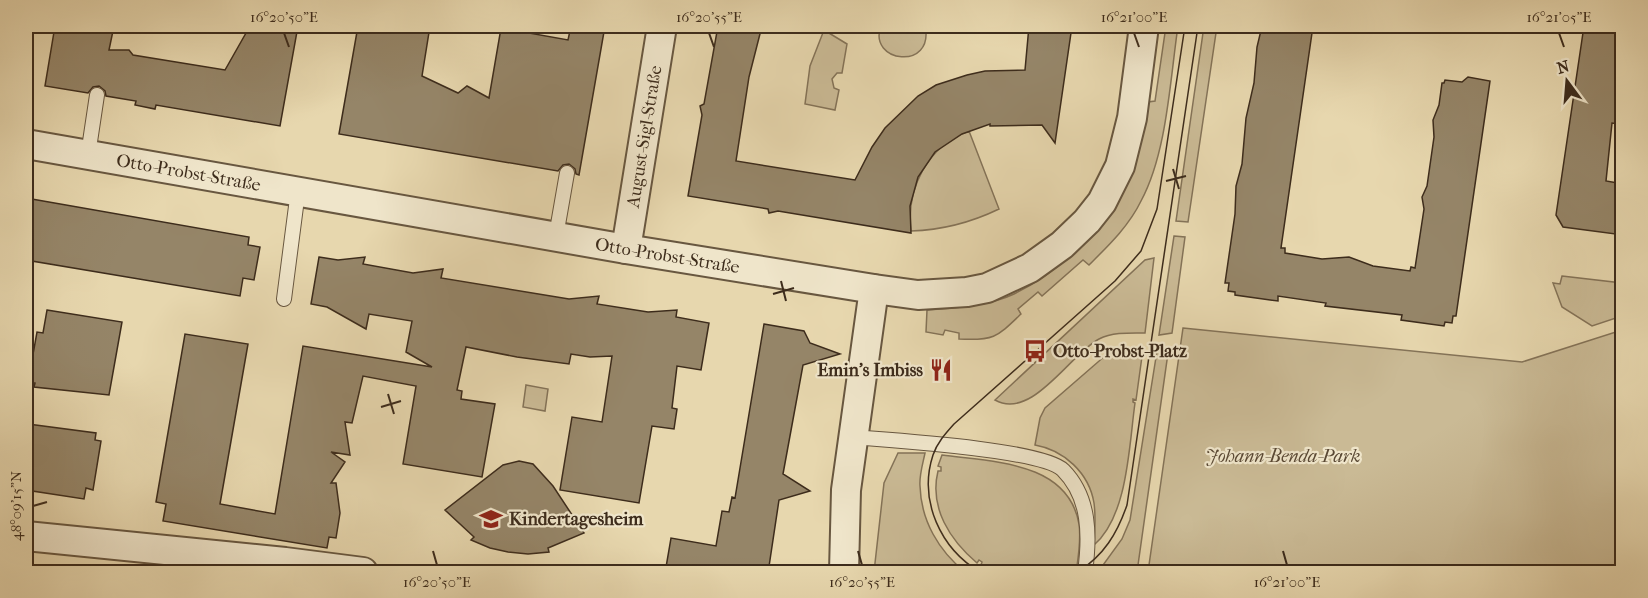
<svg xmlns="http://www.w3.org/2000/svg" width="1648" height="598" font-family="'IM FELL French Canon',serif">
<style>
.green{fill:#caba95;stroke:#847358;stroke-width:1.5}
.building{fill:#958568;stroke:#3d2c1c;stroke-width:1.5}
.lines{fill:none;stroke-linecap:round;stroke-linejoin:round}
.lane-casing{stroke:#685740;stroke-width:16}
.street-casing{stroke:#685740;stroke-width:32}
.lane{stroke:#efe5ca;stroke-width:14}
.street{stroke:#efe5ca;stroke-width:28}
.tram{stroke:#3d2c1c;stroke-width:1.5}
.ticks{fill:none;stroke:#3d2c1c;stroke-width:2}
.labels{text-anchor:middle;stroke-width:4.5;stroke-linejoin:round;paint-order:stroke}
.street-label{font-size:18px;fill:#3d2c1c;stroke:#efe5ca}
.poi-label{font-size:18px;font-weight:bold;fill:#3d2c1c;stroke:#efe5ca;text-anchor:start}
.park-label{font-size:18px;font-style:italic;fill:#594834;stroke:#efe5ca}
.neatline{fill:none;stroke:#3d2c1c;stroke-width:2}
.ticks-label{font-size:15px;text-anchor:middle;fill:#3d2c1c}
</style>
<rect width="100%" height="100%" fill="#e7d7ae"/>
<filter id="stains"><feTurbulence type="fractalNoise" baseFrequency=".00333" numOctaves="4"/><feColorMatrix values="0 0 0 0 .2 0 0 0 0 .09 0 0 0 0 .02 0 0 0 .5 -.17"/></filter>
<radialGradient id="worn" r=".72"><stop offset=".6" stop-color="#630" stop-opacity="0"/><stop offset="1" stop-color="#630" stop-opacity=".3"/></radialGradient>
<path class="green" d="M881 26H925C935 71 867 63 881 26Z
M1166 26H1178C1170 80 1167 153 1141 201 1129 226 1108 246 1089 265L1083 260 1042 296 1038 292 1018 309 1021 314C997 337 994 341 959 339V333L945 330 943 335 926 332 927 310C955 308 989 306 1014 294 1043 280 1070 258 1092 235L1148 102 1155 101Z
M1204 26H1217L1188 222 1176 221Z
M824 30 847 44 842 73H837L832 79 834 88 839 90 835 110 805 104 810 66Z
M969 131 999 209C970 223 943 230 911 231 906 189 927 146 969 131Z
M1174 236 1185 237 1172 333 1159 335Z
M1154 258 1145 333C1130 333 1113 332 1099 339 1070 354 1032 421 995 400L1145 260Z
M1562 276 1622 283 1619 317 1592 326 1562 307 1553 283 1560 284Z
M1183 328 1522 362 1622 330V572H1148Z
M1126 349H1143L1136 400 1133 399V402L1135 403C1129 445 1128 516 1094 545 1095 531 1096 517 1094 503 1089 473 1064 450 1035 445L1040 418 1045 408 1106 355 1115 350Z
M1157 351 1168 353 1137 572H1098L1122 539 1130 520Z
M526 385 548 389 545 411 523 407Z
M898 453H925C923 463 919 476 920 486 921 521 939 551 965 572H874L884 483Z
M942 455C992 462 1068 461 1079 524 1081 538 1079 552 1077 566L1066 571 1065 568 1061 569 1062 572H996L981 565 982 562 979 560 977 563C950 540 929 508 938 471H941V467L938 466Z"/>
<path class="building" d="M55 26H114L109 50H129L133 55 225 70 250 26H298L280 126 156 105 155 109 135 105 136 101 106 96 105 91 99 86 93 87 88 93 45 86Z
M358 26H430L422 76 458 93 467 86 489 98 501 28 568 40 571 26H605L579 175 576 174 575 169 569 164 563 165 558 171 339 134Z
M718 26H762L749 77 736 161 855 180 872 147 885 128 918 96 936 85 967 75 985 71 1025 70 1029 26H1072L1055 143 1042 125 990 126V124L962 134 935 152 918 177 910 206 911 233 778 211 769 213 768 209 688 196 702 115 700 106 704 104Z
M1262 26H1313L1281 248H1285V253L1322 259 1349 257 1373 266 1410 271 1411 267 1415 268 1424 209 1422 197 1427 186 1434 137 1433 120 1439 105 1442 83H1444L1445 80 1462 82 1468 77 1490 81 1456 316H1453L1452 323 1445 322 1444 326 1401 320 1402 315 1325 306 1326 303 1278 296V301L1235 295V292L1228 291 1229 283H1225L1235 214 1236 186 1242 164 1246 118 1254 83 1257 47Z
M1584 26H1623V62L1618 93H1623V110L1620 124 1612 123 1606 181 1623 184V235L1563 227 1556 215Z
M26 198 249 237 248 245 260 247 254 280 243 278 240 296 26 260Z
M319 257 338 260 365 257 363 264 413 273 443 269 441 278 569 299 599 296 597 304 648 312 677 310 676 317 709 323 701 370 677 366 672 408 677 409 674 429 652 426 639 503 560 490 572 417 602 422 612 356 590 357 571 354 569 364 517 357 466 347 457 390 462 391 461 399 495 404 482 477 403 464 416 386 363 376 352 423 345 422 350 455 331 452 345 462 331 483H336L340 513 336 538 329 537 327 548 163 521 166 504 156 502 185 334 248 344 220 504 275 514 303 346 432 367 406 352 412 321 369 314 366 329 327 307 311 304Z
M47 310 122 322 109 395 34 387 35 383 28 382 37 332 43 333Z
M764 324 804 331 810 343 840 354 803 365 783 474 810 491 779 500 768 573H665L671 538 716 546 722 511 729 512 732 497 735 498Z
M28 424 96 433 95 440 101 441 93 490 86 488 84 499 26 490V439Z
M519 461 533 464 553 486 584 533 548 548 549 552 528 554 508 552 490 548 471 540 474 537 445 510 503 465Z"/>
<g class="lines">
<g class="lane-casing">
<path id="lane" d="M88 155 97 95
M556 236 567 173
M284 299 298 191
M852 437C888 440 1041 449 1063 470 1090 497 1090 536 1085 572"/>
</g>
<g class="street-casing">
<g id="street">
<path id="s1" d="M26 144 626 249 874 289 918 295 967 292 987 288 1030 268 1062 245 1087 221 1102 202 1120 166 1132 118 1144 26"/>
<path id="s2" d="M626 249 662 26"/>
<path d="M26 536 285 562 363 572"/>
<path d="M844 572 846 490 874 289"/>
</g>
</g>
<use href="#lane" class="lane"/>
<use href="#street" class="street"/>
<path class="tram" d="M980 572C941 549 918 501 933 455 937 443 945 434 954 424L1115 281 1141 251 1157 209 1185 26
M1078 572C1104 555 1117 534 1127 505L1198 26"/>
</g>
<path class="ticks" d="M284 33 289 47M709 33 714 47M1134 33 1139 47M1559 33 1564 47M1173 169 1179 189M1166 181 1186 176M781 281 786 301M773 294 794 288M388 394 394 414M381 407 401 401M33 506 47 502M433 551 437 565M858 551 862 565M1283 551 1287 565"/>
<defs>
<g id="bus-bare" transform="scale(1.8)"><path d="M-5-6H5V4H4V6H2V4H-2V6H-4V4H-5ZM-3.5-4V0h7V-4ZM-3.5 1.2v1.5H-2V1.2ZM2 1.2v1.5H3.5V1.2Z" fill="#8f2418" stroke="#efe5ca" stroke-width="2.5" paint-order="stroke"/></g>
<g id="restaurant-bare" transform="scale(1.8)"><path d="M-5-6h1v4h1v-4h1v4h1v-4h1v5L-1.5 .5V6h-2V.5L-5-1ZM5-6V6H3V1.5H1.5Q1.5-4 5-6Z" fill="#8f2418" stroke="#efe5ca" stroke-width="2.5" paint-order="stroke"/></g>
<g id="school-bare" transform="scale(1.8)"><path d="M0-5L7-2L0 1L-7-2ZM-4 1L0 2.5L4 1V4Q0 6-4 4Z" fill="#8f2418" stroke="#efe5ca" stroke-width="2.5" paint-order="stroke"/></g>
</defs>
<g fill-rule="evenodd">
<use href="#bus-bare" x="1035" y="351"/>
<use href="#restaurant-bare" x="941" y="370"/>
<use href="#school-bare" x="491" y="519"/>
</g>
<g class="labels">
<g class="street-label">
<text dy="6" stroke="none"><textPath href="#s2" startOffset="114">August-Sigl-Straße</textPath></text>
<text dy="6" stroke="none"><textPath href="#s1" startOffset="165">Otto-Probst-Straße</textPath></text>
<text dy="6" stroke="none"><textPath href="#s1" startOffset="651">Otto-Probst-Straße</textPath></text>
</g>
<g class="poi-label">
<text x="1053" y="357">Otto-Probst-Platz</text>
<text x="923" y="376" text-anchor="end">Emin's Imbiss</text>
<text x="509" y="525">Kindertagesheim</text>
</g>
<g class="park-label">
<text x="1283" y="462">Johann-Benda-Park</text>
</g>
</g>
<rect width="1648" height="598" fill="none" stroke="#e7d7ae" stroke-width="66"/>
<g transform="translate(1567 81) rotate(344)" stroke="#efe5ca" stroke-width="4.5" paint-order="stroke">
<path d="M0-4.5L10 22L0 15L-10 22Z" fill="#3d2c1c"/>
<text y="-9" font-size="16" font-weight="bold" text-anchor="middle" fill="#3d2c1c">N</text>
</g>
<rect x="33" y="33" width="1582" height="532" class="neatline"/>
<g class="ticks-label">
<text x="284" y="22">16°20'50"E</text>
<text x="709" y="22">16°20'55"E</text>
<text x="1134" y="22">16°21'00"E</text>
<text x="1559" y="22">16°21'05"E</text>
<text transform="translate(16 506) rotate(-90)" y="5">48°09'15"N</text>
<text x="437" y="587">16°20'50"E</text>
<text x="862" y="587">16°20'55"E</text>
<text x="1287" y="587">16°21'00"E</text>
</g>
<rect width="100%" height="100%" filter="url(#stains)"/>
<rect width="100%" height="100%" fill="url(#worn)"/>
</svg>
